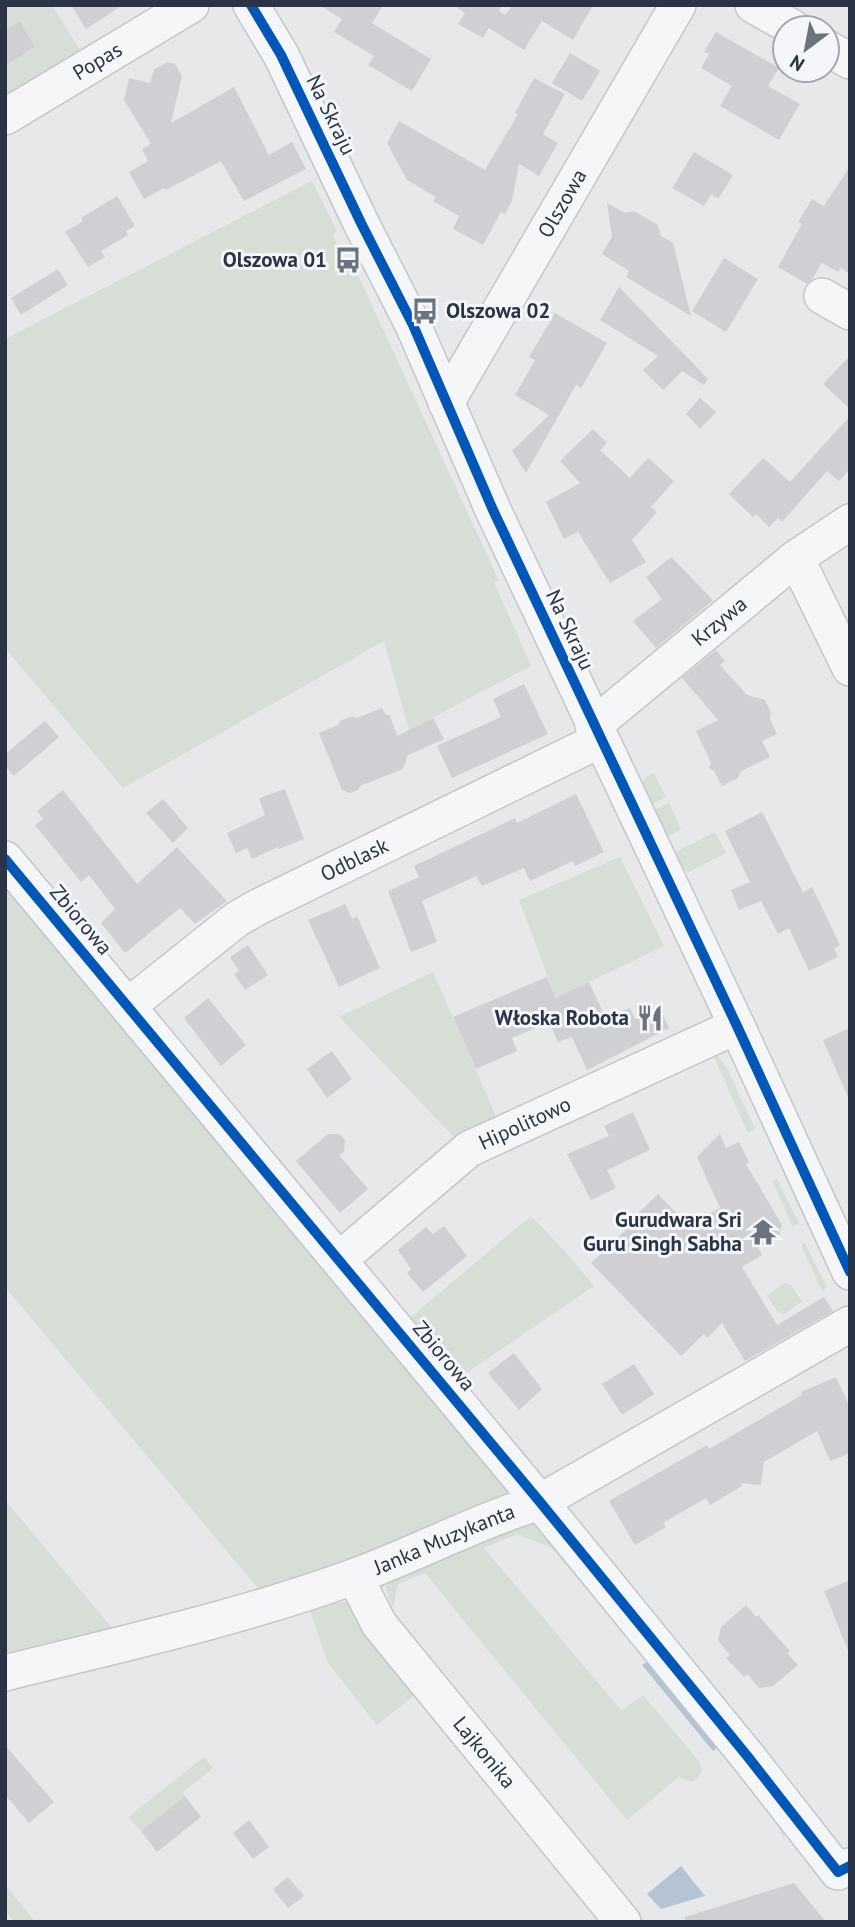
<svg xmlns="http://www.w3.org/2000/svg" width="855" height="1927" font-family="'PT Sans',sans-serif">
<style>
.green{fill:#d6ded6}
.water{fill:#b4c4d5}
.building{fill:#ced0d3}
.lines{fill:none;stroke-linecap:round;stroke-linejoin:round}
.minor-casing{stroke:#c4c6c8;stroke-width:38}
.minor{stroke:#f5f6f7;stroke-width:35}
.cycleway-casing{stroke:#f4f6f9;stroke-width:15}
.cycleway{stroke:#0057b8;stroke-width:10}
.labels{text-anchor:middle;stroke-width:6;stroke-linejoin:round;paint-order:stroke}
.street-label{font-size:21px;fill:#2b3445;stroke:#f4f6f9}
.poi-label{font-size:21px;font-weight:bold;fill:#2b3445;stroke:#f4f6f9;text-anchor:end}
</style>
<rect width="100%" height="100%" fill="#e6e8ea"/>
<path class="green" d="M5 5H52L82 53 5 99Z
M312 181 337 231 333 235 352 277 358 275 499 581 494 582 531 666 409 730 384 641 123 788 5 648V339Z
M654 773 666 797 650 805 640 785 646 777Z
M669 803 681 829 673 834 666 835 654 810Z
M715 832 726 853 689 872 682 870 674 856 676 852Z
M620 857 664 946 556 998 519 900Z
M5 876 508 1490 504 1502 262 1593 5 1287Z
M433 972 498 1121 458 1141 339 1017Z
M718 1056 727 1068 755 1129 748 1133 714 1057Z
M777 1179 799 1223 792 1226 772 1180Z
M531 1216 570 1257 594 1286 456 1380 407 1320Z
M805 1243 827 1287 822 1291 801 1245Z
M785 1283 791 1285 802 1302 784 1314 777 1311 767 1295Z
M5 1500 113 1629 5 1655Z
M534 1523 549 1531 785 1827 784 1841 777 1822 735 1767 552 1548 517 1534 484 1548 622 1711 643 1695 699 1761 702 1770 698 1778 691 1782 679 1777 627 1820 425 1573 398 1584 393 1608 385 1587 389 1577 514 1526Z
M347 1602 366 1622 415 1695 377 1725 328 1663 308 1605Z
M204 1757 213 1768 183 1792 185 1796 141 1831 128 1817Z
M5 1885 36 1922H14L5 1911Z"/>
<path class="water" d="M647 1662 718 1747 713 1751 642 1665Z
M681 1866 705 1896 661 1909 647 1894Z"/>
<path class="building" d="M71 5H123L86 29Z
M319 5H383L372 23 431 59 412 91 368 65 374 56 334 32 342 19Z
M453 5H502L499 11 505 15 513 5H593L573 40 542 21 524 50 489 28 483 38 458 24 465 13Z
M20 22 35 47 5 65V30Z
M716 32 779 68 768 86 800 104 779 140 720 106 732 86 701 68 709 54 704 52Z
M570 53 600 71 582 101 552 83Z
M167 62 175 64 182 76 171 123 234 87 269 155 292 142 306 169 244 201 221 161 166 190 164 188 144 199 129 172 148 161 142 149 151 144 124 100 129 78 150 83 154 70Z
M534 78 565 94 543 134 558 143 539 176 519 164 512 201 505 214 501 212 483 245 453 229 459 216 433 201 436 197 407 180 387 143 399 121 485 170 518 114 515 113Z
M694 152 733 175 718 199 711 194 704 206 672 188Z
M850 166V274L841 268 838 272 822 263 813 278 807 284 778 267 802 224 798 222 812 199 824 206Z
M117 196 135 226 126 231 128 235 101 251 105 257 88 267 65 232 83 221 81 218Z
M607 203 625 213 634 211 658 225 661 236 673 243 691 316 626 277 629 271 602 254 612 237Z
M724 258 758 279 726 332 692 311Z
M58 269 68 285 21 315 11 298Z
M619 287 708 379 704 385 682 371 663 390 643 370 658 356 600 320Z
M555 313 607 343 581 388 576 385 526 473 512 451 549 415 515 395 535 360 529 357Z
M850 356V409L823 384Z
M700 398 716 412 700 429 686 414Z
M850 416V469L839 481 827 471 782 522 778 518 769 527 756 514 753 517 729 494 763 458 790 482Z
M593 429 607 443 600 450 630 478 648 458 674 481 651 507 657 512 632 540 646 562 610 583 578 532 564 539 546 502 580 483 560 461Z
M671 557 713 600 656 648 633 621 662 599 646 577Z
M716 650 725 661 720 665 747 695 765 700 771 713 770 719 777 734 762 741 770 757 741 771 738 778 722 786 714 771 709 768 711 763 696 731 718 720 682 678Z
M524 684 548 734 452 778 437 746 501 717 493 699Z
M382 708 385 714 390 716 397 736 433 718 444 739 408 755 403 769 360 786 358 790 350 793 342 790 319 733 338 725 340 721 352 716 357 718Z
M45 721 59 737 14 776 5 766V754Z
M285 789 304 839 279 849 278 847 252 859 247 848 236 853 227 833 265 815 259 798Z
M63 790 137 884 177 847 227 901 195 924 180 908 125 953 101 923 115 909 89 875 81 882 35 825 43 819 37 811Z
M576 794 604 852 575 866 573 861 530 881 524 868 482 886 476 876 422 901 437 942 411 952 388 891 419 877 414 866 515 818 517 823Z
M163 799 188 828 173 843 146 813Z
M762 812 803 892 812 887 840 945 834 948 838 957 809 971 789 928 778 934 761 901 739 910 731 890 750 882 725 831Z
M345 904 352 919 357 916 380 968 339 987 308 920Z
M248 945 268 975 245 990 234 974 239 971 230 957Z
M547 977 556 998 589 982 604 1014 614 1009 616 1013 630 1008 635 1019 660 1008 669 1028 587 1070 572 1037 558 1042 549 1022 512 1038 517 1051 476 1069 453 1017Z
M208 998 246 1045 221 1066 184 1018Z
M850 1028V1102L823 1040Z
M332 1051 352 1079 327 1098 307 1069Z
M633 1112 650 1150 607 1170 616 1188 591 1200 567 1154 609 1136 604 1126Z
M328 1134H339L345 1140 344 1152 339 1155 368 1189 340 1213 296 1161Z
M720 1134 726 1148 739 1142 749 1162 746 1164 782 1225 779 1236 758 1248 762 1255 742 1267 777 1325 824 1297 833 1311 745 1361 722 1323 707 1338 704 1334 681 1356 591 1263 629 1227 627 1224 658 1194 689 1226 720 1208 697 1157Z
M444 1226 467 1256 423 1292 407 1273 411 1269 398 1250 426 1227 433 1234Z
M514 1353 542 1389 519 1410 488 1373Z
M634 1364 654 1394 622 1415 602 1384Z
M836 1377 850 1408V1453L830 1461 817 1431 764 1462 761 1485 741 1483 742 1486 710 1505 706 1498 663 1523 666 1527 635 1545 609 1501 707 1445 709 1449 802 1395 801 1392Z
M850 1580V1653H849L824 1591Z
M746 1605 756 1617 758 1615 790 1651 787 1653 798 1665 773 1686 759 1688 747 1674 744 1677 726 1658 730 1655 718 1641 721 1627Z
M5 1745 54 1802 29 1823 5 1795Z
M185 1796 201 1817 157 1852 141 1831Z
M249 1820 269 1847 253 1859 233 1833Z
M288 1877 304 1896 288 1908 273 1889Z
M794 1883 826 1922H685V1917Z"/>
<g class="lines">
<g class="minor-casing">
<g id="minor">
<path d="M251 5 281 55 361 223 413 325 493 510 737 1026 850 1272"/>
<path d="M753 5 793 28"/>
<path d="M827 48 850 61"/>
<path id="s1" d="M5 117 191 5"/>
<path d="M822 296 850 312"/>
<path id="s2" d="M446 403 678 5"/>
<path d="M796 558 850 668"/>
<path id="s3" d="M593 726 796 558 850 522"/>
<path d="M5 859 540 1502 748 1757 838 1872 850 1866"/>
<path id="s4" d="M128 1006 237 919 258 907 600 740"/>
<path id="s5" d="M340 1259 469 1149 737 1026"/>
<path id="s6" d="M355 1577 379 1624 623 1922"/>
<path id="s7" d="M5 1673C121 1644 240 1618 353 1577 416 1554 475 1522 540 1502L850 1324"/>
</g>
</g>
<use href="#minor" class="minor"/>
<g class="cycleway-casing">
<path id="cycleway" d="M251 5 281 55 361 223 413 325 493 510 737 1026 850 1272
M5 859 540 1502 748 1757 838 1872 850 1866"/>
</g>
<use href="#cycleway" class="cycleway"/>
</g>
<defs>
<g id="bus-bare" transform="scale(2.1)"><path d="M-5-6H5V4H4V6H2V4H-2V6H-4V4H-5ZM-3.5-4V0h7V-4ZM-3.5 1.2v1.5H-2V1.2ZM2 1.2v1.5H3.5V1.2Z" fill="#6c737f" stroke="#f4f6f9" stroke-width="2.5" paint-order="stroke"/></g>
<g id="restaurant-bare" transform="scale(2.1)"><path d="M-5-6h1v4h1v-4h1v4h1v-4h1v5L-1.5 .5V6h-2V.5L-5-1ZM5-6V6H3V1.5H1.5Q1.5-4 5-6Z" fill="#6c737f" stroke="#f4f6f9" stroke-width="2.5" paint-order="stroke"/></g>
<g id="temple-bare" transform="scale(2.1)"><path d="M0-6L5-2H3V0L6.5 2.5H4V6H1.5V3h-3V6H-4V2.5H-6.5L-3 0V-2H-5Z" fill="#6c737f" stroke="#f4f6f9" stroke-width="2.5" paint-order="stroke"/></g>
</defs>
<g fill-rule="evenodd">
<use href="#bus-bare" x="348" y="260"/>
<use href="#bus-bare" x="425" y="311"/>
<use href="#restaurant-bare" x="650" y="1018"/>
<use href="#temple-bare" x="763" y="1232"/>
</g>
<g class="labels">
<g class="street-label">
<text dy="7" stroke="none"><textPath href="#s1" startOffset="108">Popas</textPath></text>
<text transform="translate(331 115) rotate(64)" y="7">Na Skraju</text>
<text dy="7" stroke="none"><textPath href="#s2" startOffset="231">Olszowa</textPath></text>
<text dy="7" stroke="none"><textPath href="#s3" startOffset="164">Krzywa</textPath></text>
<text transform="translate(570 630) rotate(65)" y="7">Na Skraju</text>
<text dy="7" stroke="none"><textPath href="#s4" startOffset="271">Odblask</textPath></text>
<text transform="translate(81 920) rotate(50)" y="7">Zbiorowa</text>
<text dy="7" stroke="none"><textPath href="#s5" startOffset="231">Hipolitowo</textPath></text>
<text transform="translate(444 1356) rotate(50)" y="7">Zbiorowa</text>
<text dy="7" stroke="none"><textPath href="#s7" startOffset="460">Janka Muzykanta</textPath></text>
<text dy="7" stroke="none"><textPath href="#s6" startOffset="219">Lajkonika</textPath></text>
</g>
<g class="poi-label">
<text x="327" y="267">Olszowa 01</text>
<text x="446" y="318" text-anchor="start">Olszowa 02</text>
<text x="629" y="1025">Włoska Robota</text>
<text x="742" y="1227">Gurudwara Sri<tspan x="742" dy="24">Guru Singh Sabha</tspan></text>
</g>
</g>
<rect width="855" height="1927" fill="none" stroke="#2b3445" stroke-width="14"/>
<g transform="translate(806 49) rotate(212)"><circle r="33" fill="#f4f6f9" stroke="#a4a8b1" stroke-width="2"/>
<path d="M0-5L12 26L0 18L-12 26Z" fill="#6c737f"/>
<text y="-10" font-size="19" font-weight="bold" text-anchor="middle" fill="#2b3445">N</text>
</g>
</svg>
